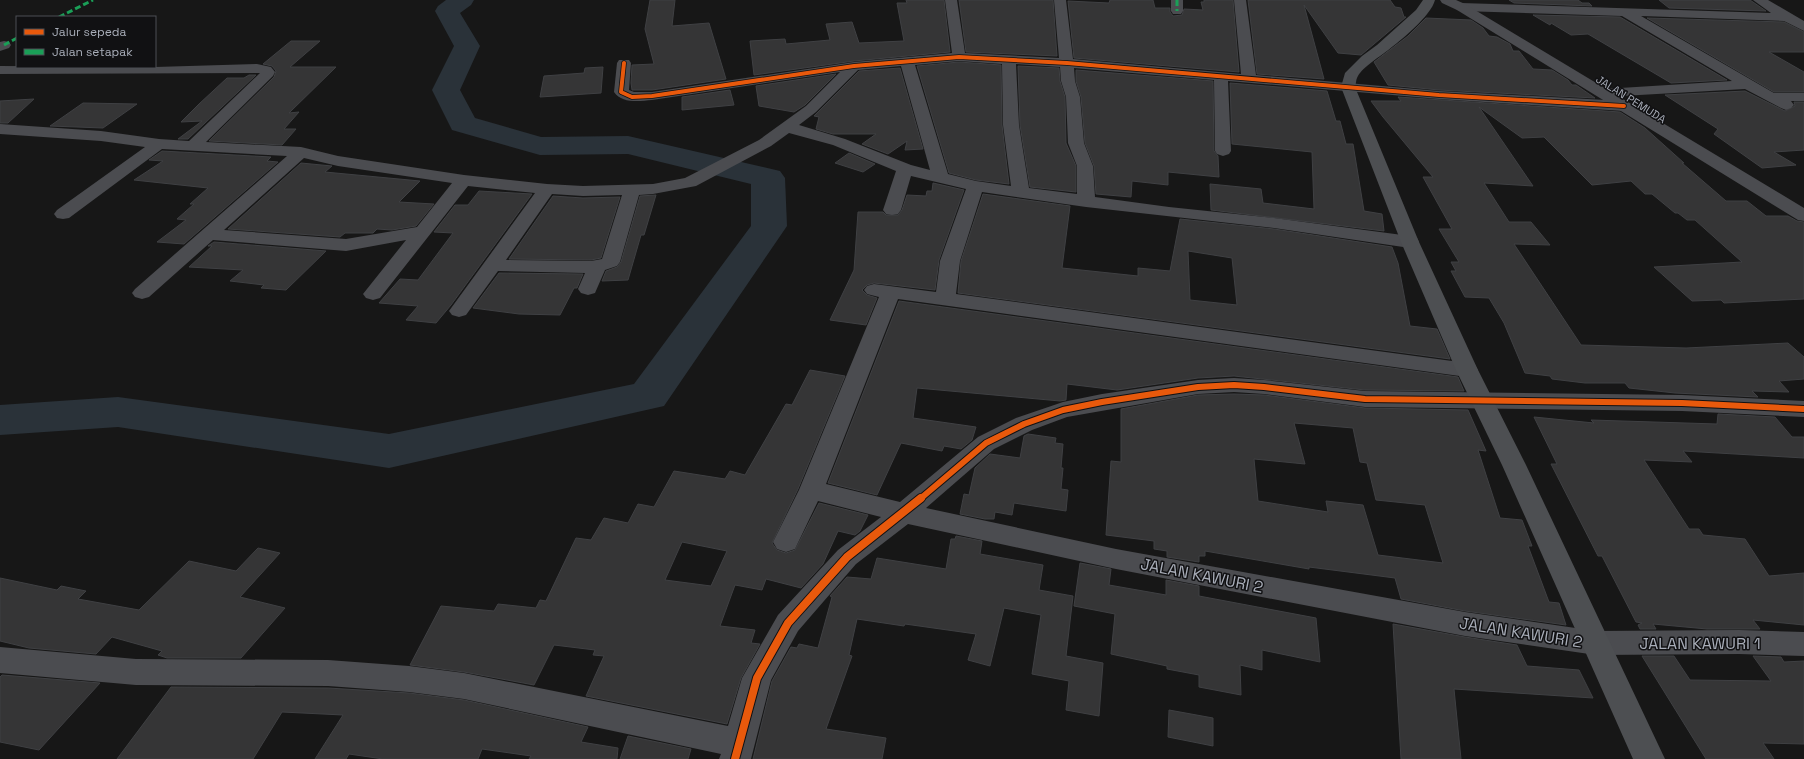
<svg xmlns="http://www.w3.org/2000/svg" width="1804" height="759" font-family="'Space Grotesk',sans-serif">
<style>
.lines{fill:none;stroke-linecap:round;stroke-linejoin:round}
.river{fill:#2a3239;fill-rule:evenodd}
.building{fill:#353536;stroke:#3f4043;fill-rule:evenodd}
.minor{fill:#4b4c50;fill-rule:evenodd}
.tertiary{fill:#4b4c50;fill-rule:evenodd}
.primary{fill:#4d4f52;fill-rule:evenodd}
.quiet{stroke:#1a9f57;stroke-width:3;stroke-dasharray:6 3;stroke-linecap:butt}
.cycleway-far2-casing{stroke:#111113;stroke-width:5.5}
.cycleway-far1-casing{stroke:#111113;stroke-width:8}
.cycleway-casing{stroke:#111113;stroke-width:10}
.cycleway-far2{stroke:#e8590c;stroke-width:4}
.cycleway-far1{stroke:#e8590c;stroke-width:6}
.cycleway{stroke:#e8590c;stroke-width:8}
.labels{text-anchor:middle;stroke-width:3;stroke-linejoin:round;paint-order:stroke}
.far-street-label{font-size:11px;fill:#a8adb8;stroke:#111113}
.near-street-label{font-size:16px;fill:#a8adb8;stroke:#111113}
</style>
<rect width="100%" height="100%" fill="#171717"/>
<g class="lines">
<path class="river" d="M446 0H474L471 5 460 13 480 46 460 90 475 118 541 137 628 136 780 171 785 178 787 226 664 406 389 468 118 427 0 435V405L118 397 389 434 634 384 751 226V184L628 154 540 155 452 130 432 90 454 46 435 11 438 6Z"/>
</g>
<path class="building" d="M650 0H675L672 26 709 23 726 79 652 90H632L631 83 632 65 654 64 645 29Z
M906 0H944L950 52 854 61 754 75 750 41 785 39 786 44 830 40 826 24 852 22 859 43 904 41 897 3H907Z
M959 0H1053L1057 56 966 52Z
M1110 0H1153L1155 8H1170V12L1173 16 1182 15 1184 9 1203 10 1201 2H1204V0H1233L1239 72 1074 58 1068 1 1109 3Z
M1248 0H1390L1395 7 1401 8 1404 17H1406L1361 55 1338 53 1304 5 1324 79 1257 74Z
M1509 0H1578L1582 3H1589L1592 6 1514 3Z
M1659 0H1750L1766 11 1669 8Z
M1533 15 1620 17 1727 80 1671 83 1588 34 1571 35 1551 23 1550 25Z
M1426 18 1471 20 1483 28 1489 36 1497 37 1510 44 1513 51H1519L1533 69 1552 70 1568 80 1572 85H1576L1595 98 1439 90 1388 85 1374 62 1408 36Z
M1647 18 1784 22 1804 32V52H1769L1804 72V92H1774Z
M291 41H320L290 67H336L289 113 299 112 284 129H296L282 145 209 141 274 77 276 71 272 66 263 64Z
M959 62 1001 65 1002 125 1009 184 976 180 949 173 917 66Z
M1018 66 1059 68 1060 81 1065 97 1066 143 1076 166V192L1030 187 1020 125Z
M603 67 601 93 540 97 544 76 584 73 585 68Z
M900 68 923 149 905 150 907 141 888 154 862 144 876 134H833L816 129 819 117 814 116 859 71Z
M1076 70 1213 81 1214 151 1218 156 1219 177 1168 172V185L1132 181 1131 197 1096 194 1094 166 1085 143 1081 97 1076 81Z
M836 74 805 105 794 112 759 106 756 86Z
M249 75H256L188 139H178L202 121 181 122 199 104 227 78H244Z
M1230 83 1327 91 1336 121H1340L1346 144H1353L1364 211 1382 214 1384 231 1211 210 1210 184 1261 189 1263 203 1314 209 1312 152 1232 144Z
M730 90 734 105 682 110V97Z
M1745 91 1785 111 1795 106 1794 102H1804V150L1774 152 1796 165 1762 168 1714 134 1718 129 1665 95Z
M1398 97 1620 112 1645 128 1684 163H1682L1726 201H1747L1766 216H1788L1797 221 1804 222V299L1724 303 1721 300 1692 301 1654 267 1742 262 1695 220H1687L1678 213H1675L1652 194H1645L1631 181 1592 185 1544 137 1522 138 1479 107 1533 186 1484 183 1509 222H1531L1550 245 1514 244 1581 345 1686 348 1788 343 1804 357V379L1779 381 1789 392 1752 391 1758 397 1675 393 1629 388 1625 383H1585L1552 379 1550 376 1525 373 1504 323 1489 298 1465 297 1451 271H1456L1451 262H1459L1439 229H1452L1423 177H1433L1383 117 1371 101H1401Z
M34 99 8 123H0V101Z
M83 103 137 104 103 128 50 126Z
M162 151 271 157 267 161 278 162 184 244 157 242 186 220 177 219 194 204H190L208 188 134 180 163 161 149 160Z
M849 153 875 164 863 172 835 163Z
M301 163 332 166 325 172 420 181 399 202 434 204 416 226 392 230 377 229 373 233H345L340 237 228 229Z
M933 183 964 190 939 260 935 290 874 283 867 285 862 290 867 295 877 298 866 325 830 320 854 270 858 212H883L886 215H898L902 210 907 195 926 196 927 191H932Z
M479 191 532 194 451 305 436 323 406 320 418 306 379 303 400 279 418 280 453 233 434 232 455 205H468Z
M983 194 1070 206 1062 268 1138 276V268L1170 271 1180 219 1274 229 1392 247 1398 263 1410 326 1437 329 1450 359 958 293 961 261ZM1188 251 1232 258 1237 305 1190 300Z
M656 195 644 235H641L628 280 602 281 606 271 617 267 621 262 640 196Z
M553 196 583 198 620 197 601 258 591 260 509 259Z
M214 242 326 251 286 290 261 288 264 285 230 281 243 270 189 267 212 246H208Z
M499 273 583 274 577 288H574L560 315 519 314 473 308Z
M899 301 1458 377 1464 391 1365 390 1234 376 1198 378 1117 390 1067 384 1066 400 1060 401 917 388 913 418 976 427 972 440 961 449 944 446 942 451 901 443 877 495 828 483Z
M810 370 845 376 798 489 772 543 777 550 786 553 795 550 819 503 868 515 860 531 855 535 838 531 823 564 801 588 766 579 762 590 735 585 720 626 755 630 751 643 760 644 741 678 727 724 586 696 604 656 593 655 595 650 554 645 534 685 464 672 410 665 441 606 494 611 498 604 536 608 540 600 546 601 576 538 591 540 604 518 628 523 638 504 654 507 674 471 725 479 730 471 745 475 786 404 792 405ZM682 542 727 551 711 586 665 580Z
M1234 394 1264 395 1365 408 1468 410 1486 451 1478 450 1500 518 1522 520 1532 546H1528L1549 602 1559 603 1566 625 1465 611 1401 599 1395 578 1309 567V569L1205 551V556H1199V562L1167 557V551L1154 549V541L1106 535 1111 461 1121 462V409L1198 395ZM1294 423 1353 428 1360 462 1367 463 1376 500 1425 505 1443 563 1378 555 1363 505 1326 501 1328 512 1258 501 1254 459 1305 464Z
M1718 414 1775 417 1792 437H1804V458L1683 451 1692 462 1644 460 1689 529H1699L1703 535 1745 539 1769 576 1804 573V625L1753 620 1760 629H1707L1653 624 1656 629H1640L1638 625 1642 623 1636 622 1602 556H1598L1551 464H1557L1534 417 1594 423 1591 420 1717 424Z
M1028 434 1056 438 1055 443 1063 444 1061 468H1063L1061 489 1068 490 1066 511 1014 503 1012 515 995 512 994 519H985L960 514 964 494 969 495 975 468 990 454 1020 458 1024 436Z
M956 536 982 541 980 554 1043 565 1039 590 1073 596 1066 656 1103 663 1099 716 1066 710 1069 681 1032 674 1041 615 1004 608 990 666 968 660 976 634 905 624 904 626 857 619 849 655 852 656 826 729 886 738 882 759H753L772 681 791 647 797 648 799 644 818 648 832 597 830 596 847 577 871 579 877 558 946 569 951 539H955Z
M258 548 280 553 240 597 285 608 241 658H167L158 655 162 651 112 637 96 654 29 648 0 641V578L57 590 61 586 86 591 78 599 139 610 189 561 236 571Z
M1080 563 1111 569 1109 585 1166 595V580L1199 586V596L1316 618 1320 662 1262 650V670L1240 665 1241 695 1199 687V675L1167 669V666L1111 654 1115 614 1074 606Z
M1393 624 1465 637 1517 645 1527 666 1579 670 1593 698 1454 689 1461 759H1401Z
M1642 656H1674L1690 680 1771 681 1753 656 1781 657 1784 662 1804 661V744L1763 743 1774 759H1706Z
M2 675 100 683 39 750 0 742V677Z
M171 687 328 688 409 693 464 700 588 727 581 742 618 748 617 759H529L531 756 482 749 478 759H383L349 754 346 759H315L343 715 282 712 253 759H117Z
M1169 710 1213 718V746L1168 737Z
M628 736 691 749 688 759H620Z"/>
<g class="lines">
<path class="minor" d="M945 0H957L965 53 1059 58 1054 0H1066L1073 59 1241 74 1234 0H1246L1256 75 1439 91 1624 101 1629 103 1632 106 1629 109 1624 111 1439 99 1228 81 1231 151 1229 154 1223 156 1217 154 1215 151 1214 80 1074 68 1075 81 1080 97 1084 143 1093 166 1095 197 1169 207 1274 218 1410 236 1417 238 1419 242 1417 246 1410 248 1274 228 1086 207 982 192 960 261 956 294 1467 363 1475 365 1478 370 1475 375 1467 377 898 299 826 484 900 502 978 437 1016 418 1063 402 1102 394 1198 380 1234 378 1264 380 1365 391 1682 395 1804 401V417L1682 411 1365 407 1264 394 1234 392 1198 394 1067 417 1032 430 994 449 926 508 1116 549 1465 612 1596 631 1739 630 1804 632V656L1739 654 1596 655 1465 636 1116 569 908 524 856 564 798 631 771 680 751 759H719L721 754 464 699 409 692 328 686 136 685 0 673V647L136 659 328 660 409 666 464 673 728 726 742 678 778 615 838 550 881 517 818 501 795 549 786 552 777 549 773 542 799 490 879 297 867 294 864 290 867 286 874 284 936 292 940 261 966 189 911 176 901 210 898 214 892 215 886 214 883 210 896 171 833 145 789 133 771 146 696 186 653 194 639 195 620 262 617 266 605 270 595 293 588 295 581 293 578 289 585 273 498 271 466 315 459 317 452 315 449 311 535 193 468 186 380 298 373 300 366 298 363 294 406 240 346 251 213 240 149 297 142 299 135 297 132 293 135 289 287 156 162 149 69 218 63 219 57 218 54 214 57 210 145 147 101 141 0 134V124L101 131 159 139 189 141 260 73 0 74V66L155 67 257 64 271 67 275 72 273 76 206 142 301 147 338 156 464 175 547 184 583 186 653 184 685 178 759 140 806 106 840 72 652 100C640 101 622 104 614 92L617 63 619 60H629L631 63 629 90 634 92H652L854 62 952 53ZM959 61 1002 64 1003 125 1011 186 976 181 948 174 915 65ZM1016 64 1060 67 1061 81 1066 97 1068 143 1077 166V194L1029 188 1019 125ZM901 66 930 170 911 165 845 139 799 125 816 112 858 70ZM304 158 338 166 452 183 417 227 346 239 224 230ZM552 194 583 196 622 195 602 259 591 261 506 260Z
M1171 0H1183V11L1181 14H1173L1171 11Z
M1753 0H1768L1804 21V31L1784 21 1641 16 1774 93H1804V101H1791L1794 105 1791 108 1786 110 1781 108 1745 89 1604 97 1599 96 1597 93 1599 90 1604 89 1732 81 1622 16 1461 11 1457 10 1455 7 1457 4 1461 3 1771 13Z
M4 41 9 42 11 45 9 48 0 51V42Z"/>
<path class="tertiary" d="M1440 0H1456L1465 4 1804 208V221L1798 220 1457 10 1442 3Z"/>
<path class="primary" d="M1423 0H1435C1431 16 1400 41 1387 51 1378 58 1361 68 1357 78 1356 80 1356 84 1355 87L1419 242 1478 370 1526 465 1665 759H1633L1502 465 1456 370 1401 242 1341 87 1345 73 1362 56 1377 45 1416 10Z"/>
<path class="quiet" d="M1177 0V11
M59 17 93 0
M4 45 17 38"/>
<g class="cycleway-far2-casing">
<path id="cycleway-far2" d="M624 63 621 92 632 97 652 96 854 66 959 57 1067 63 1439 95 1624 106"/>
</g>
<g class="cycleway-far1-casing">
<path id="cycleway-far1" d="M920 499 986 443 1024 424 1063 410 1102 402 1198 387 1234 385 1264 387 1365 399 1682 403 1804 409"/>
</g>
<g class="cycleway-casing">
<path id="cycleway" d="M735 759 757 678 788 623 847 557 921 498"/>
</g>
<use href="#cycleway-far2" class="cycleway-far2"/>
<use href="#cycleway-far1" class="cycleway-far1"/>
<use href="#cycleway" class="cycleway"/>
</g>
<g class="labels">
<g class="far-street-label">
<text transform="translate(1631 99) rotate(32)" y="4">JALAN PEMUDA</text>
</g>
<g class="near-street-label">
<text transform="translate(1202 575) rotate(11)" y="6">JALAN KAWURI 2</text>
<text transform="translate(1521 632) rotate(9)" y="6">JALAN KAWURI 2</text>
<text x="1700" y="649">JALAN KAWURI 1</text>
</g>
</g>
<rect x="16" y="16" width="140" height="52" fill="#111113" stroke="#4d4f55"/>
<rect x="24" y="29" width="20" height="6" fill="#e8590c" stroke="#4d4f55"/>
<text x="52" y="36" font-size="12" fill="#a8adb8">Jalur sepeda</text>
<rect x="24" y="49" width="20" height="6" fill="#1a9f57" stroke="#4d4f55"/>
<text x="52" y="56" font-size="12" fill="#a8adb8">Jalan setapak</text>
</svg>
